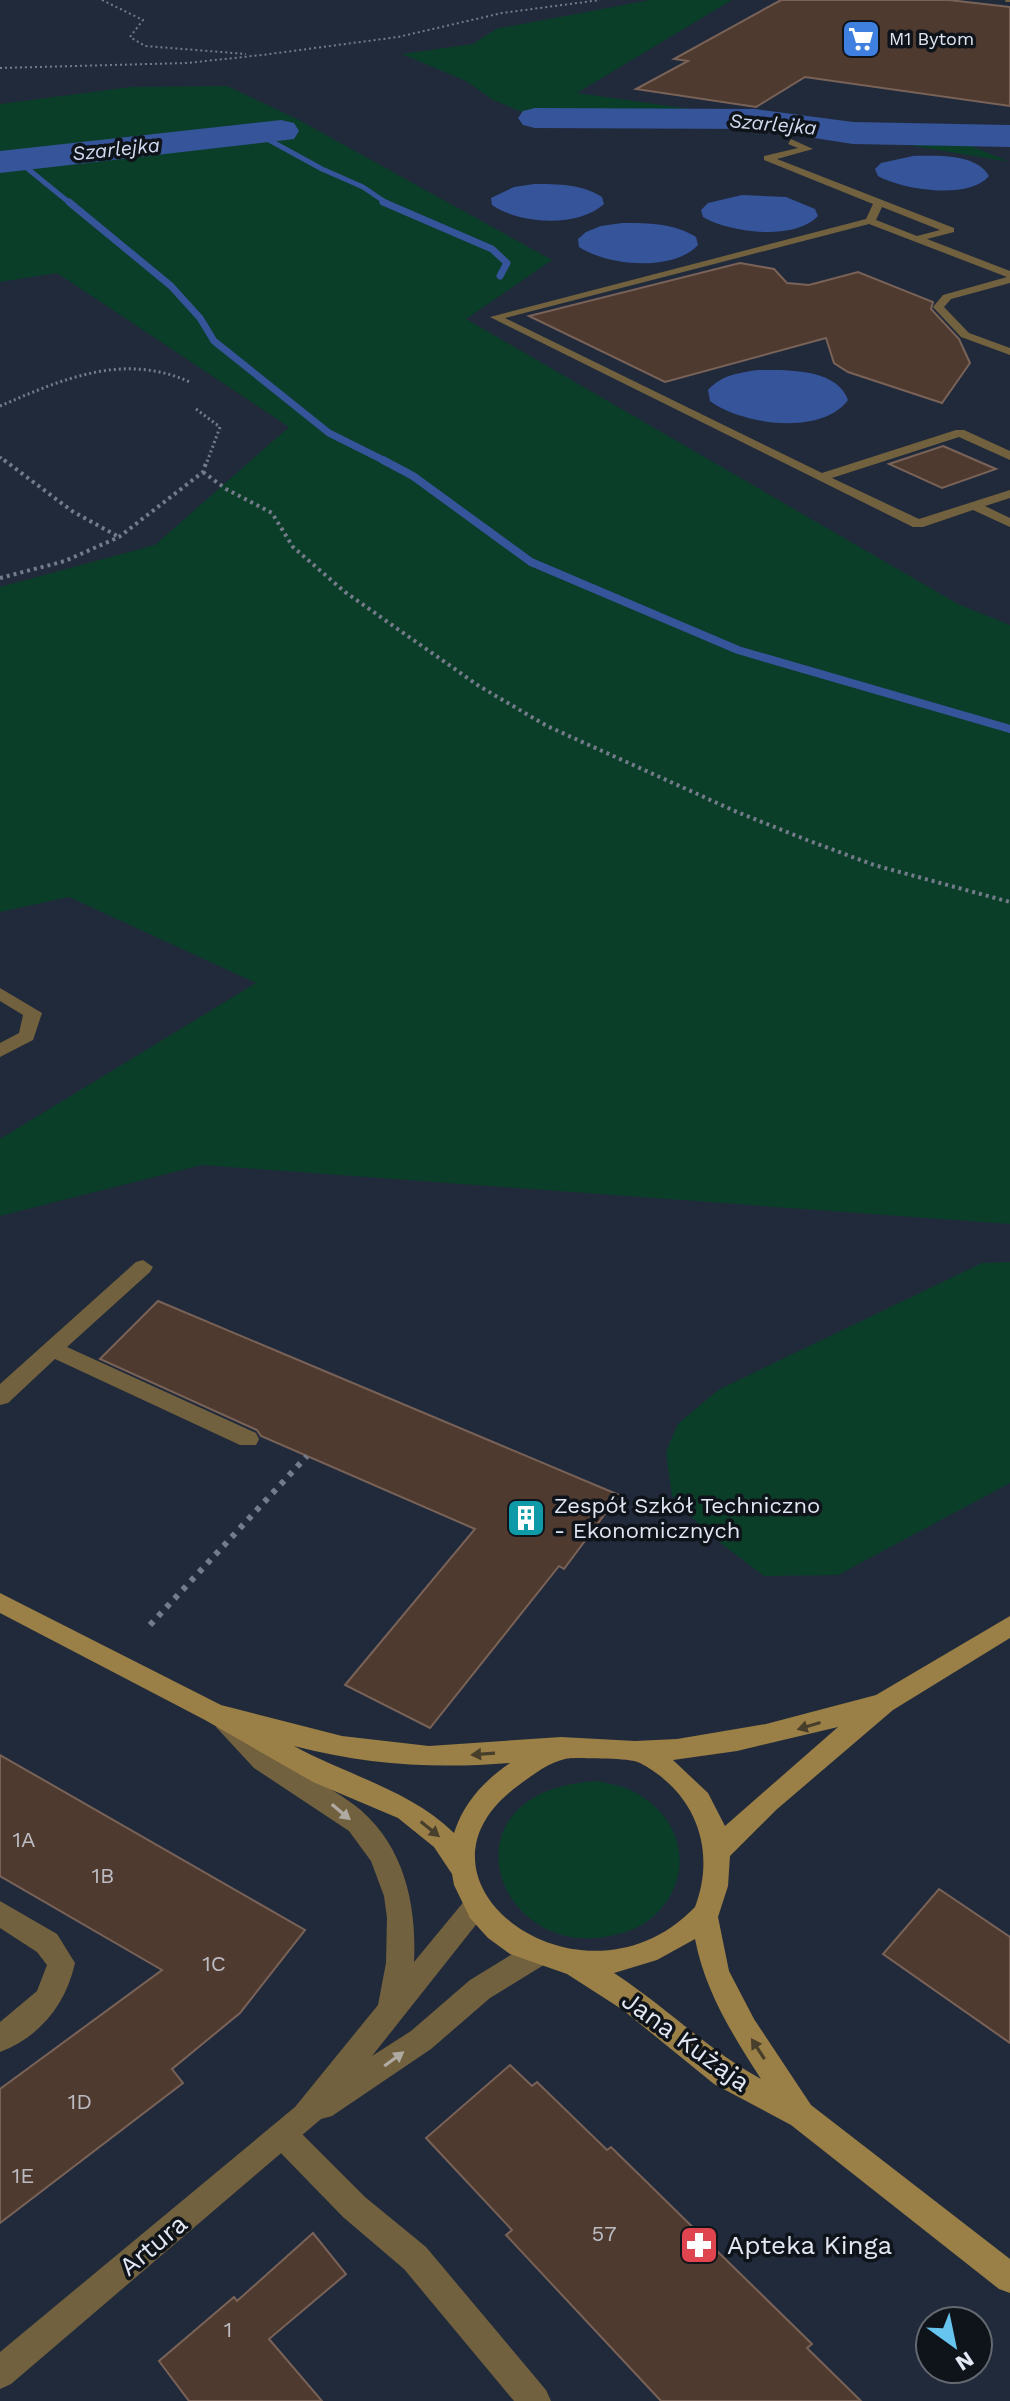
<svg xmlns="http://www.w3.org/2000/svg" width="1010" height="2401" font-family="'Work Sans',sans-serif">
<style>
.green{fill:#0a3e29}
.water{fill:#35549a}
.lines{fill:none;stroke-linecap:round;stroke-linejoin:round}
.stream-far2{stroke:#35549a;stroke-width:5}
.stream-far1{stroke:#35549a;stroke-width:7}
.stream{stroke:#35549a;stroke-width:8}
.river{fill:#35549a;fill-rule:evenodd}
.building{fill:#4f3a30;stroke:#796257;stroke-width:2}
.path-far3{stroke:#747b8a;stroke-width:2;stroke-dasharray:2 3;stroke-linecap:butt}
.path-far2{stroke:#747b8a;stroke-width:3;stroke-dasharray:2 3;stroke-linecap:butt}
.path-far1{stroke:#747b8a;stroke-width:4;stroke-dasharray:3 4;stroke-linecap:butt}
.path{stroke:#747b8a;stroke-width:6;stroke-dasharray:5 7;stroke-linecap:butt}
.lane{fill:#72613e;fill-rule:evenodd}
.street{fill:#72613e;fill-rule:evenodd}
.secondary{fill:#9a7f46;fill-rule:evenodd}
.oneway{fill:#473e2c}
.oneway2{fill:#afaba2}
.labels{text-anchor:middle;stroke-width:7;stroke-linejoin:round;paint-order:stroke}
.far-poi-label{font-size:18px;fill:#e1e7f3;stroke:#0f131a;text-anchor:start}
.far-water-label{font-size:20px;font-style:italic;fill:#d1dbf0;stroke:#0f131a}
.poi-label{font-size:22px;fill:#e1e7f3;stroke:#0f131a;text-anchor:start}
.near-number-label{font-size:22px;fill:#bcbcc2}
.near-street-label{font-size:26px;fill:#e1e7f3;stroke:#0f131a}
.near-poi-label{font-size:26px;fill:#e1e7f3;stroke:#0f131a;text-anchor:start}
</style>
<rect width="100%" height="100%" fill="#212a3b"/>
<path class="green" d="M650 0H732L577 93 824 128 1010 127V141H959L1010 162 831 132 755 123 539 119 493 100 466 81 402 54 473 44 496 29Z
M227 86 297 119 552 260 466 319 958 604 1010 625V1224L202 1165 0 1216V1139L256 983 69 897 0 912V587L155 545 289 427 57 273 0 282V104L131 87Z
M1010 1262V1483L838 1575 764 1576 705 1531 672 1496 666 1452 678 1424 718 1390 982 1263Z
M599 1781C608 1784 619 1785 628 1789 683 1813 698 1875 654 1916 640 1929 622 1934 604 1937 491 1955 440 1788 599 1781Z"/>
<path class="water" d="M913 156C935 156 976 153 989 176 969 200 903 190 878 176L875 169 881 163Z
M534 184C558 184 582 184 602 197L604 204C578 228 519 224 492 205L491 198 514 187Z
M742 195 786 197 815 209 818 216C795 241 730 233 703 217L701 210 708 203Z
M622 223C648 223 674 223 696 237L698 245C673 272 608 266 579 247L578 239 586 232 601 226Z
M758 370C786 370 837 368 848 400 822 436 742 425 710 401L708 390C722 375 738 373 758 370Z"/>
<g class="lines">
<path class="stream-far2" d="M258 134 322 169 363 187 388 204
M17 160 71 204"/>
<path class="stream-far1" d="M69 202 171 286 200 318 214 341 329 433 387 462
M383 202 492 249 507 263 500 276"/>
<path class="stream" d="M383 460 413 476 531 562 738 650 1010 729"/>
<path class="river" d="M535 108 755 109 853 122 1010 125V147L853 144 755 129 535 128 523 125 518 118 523 111Z
M281 120 294 123 299 131 294 139 0 173V151Z"/>
</g>
<path class="building" d="M781 0H949L1010 7V106L805 77 756 107 636 89 688 61 674 59Z
M740 263 774 269 787 283 809 285 858 272 933 302 931 309 959 339 970 363 942 403 848 372 834 363 826 338 665 382 529 316Z
M943 446 996 469 942 488 889 464Z
M158 1301 619 1495 564 1569 559 1566 430 1728 345 1685 475 1529 261 1436 257 1430 100 1359Z
M0 1755 305 1930 240 2013 172 2069 183 2083 0 2223V2089L162 1970 0 1876Z
M939 1889 1010 1937V2043L883 1954Z
M510 2065 532 2086 537 2082 607 2150 611 2147 812 2344 807 2348 861 2401H661L506 2235 512 2230 426 2138Z
M313 2233 346 2274 269 2339 322 2401H189L159 2361 234 2297 237 2301Z"/>
<g class="lines">
<path class="path-far3" d="M102 0 143 20 130 37 145 46 246 54
M0 68 187 63 262 55 398 37 502 13 600 0"/>
<path class="path-far2" d="M0 406C63 379 123 352 190 382
M196 409 220 427 207 462
M0 457 7 462"/>
<path class="path-far1" d="M4 460 72 511 119 537
M203 472 226 489 272 513 293 547 345 592 479 686 547 726 737 812 807 840 874 865 1010 902
M0 578 65 561 119 537 203 472 207 460"/>
<path class="path" d="M150 1625 307 1456"/>
<path class="lane" d="M1005 0H1010V2H1006Z
M791 139 813 149 777 159 954 228V232L927 239 1010 271V283L951 299 944 307 969 333 1010 348V355L961 337 933 307 943 295 1007 277 869 224 505 318 822 473 956 430H964L1010 451V460L959 437 832 478 919 519 1010 490V498L985 506 1010 518V527L973 510 923 527H913L490 317 866 219 873 204 764 160V156L798 148 788 144ZM882 207 940 230 917 236 876 220Z
M0 988 42 1013 33 1040 0 1057V1043L19 1033 23 1015 0 1001Z
M143 1260 153 1267 150 1272 67 1347 256 1433 259 1439 256 1445H240L55 1359 8 1403 0 1405V1384L136 1262Z
M0 1901 57 1934 75 1963C66 2004 40 2037 0 2052V2022L37 1991 47 1965 37 1952 0 1928Z
M284 2122 294 2126 365 2197 426 2247 546 2390 551 2401H514L404 2269 343 2217 274 2146 269 2136 274 2126Z"/>
<path class="street" d="M229 1717C249 1723 263 1746 281 1758 304 1775 330 1787 353 1804 403 1841 417 1903 414 1962L466 1899 476 1895 486 1899 490 1907 372 2056 411 2031 470 1980 527 1945 537 1942 547 1945 551 1954 547 1963 490 1998 431 2049 332 2116 321 2119 11 2384 0 2389V2352L295 2107 378 2005 386 1963 387 1918 384 1896 371 1861 349 1831 254 1768 216 1727 220 1720Z"/>
<path class="secondary" d="M0 1593 221 1705 342 1736 429 1746 561 1737 635 1741 677 1739 766 1724 876 1695 1010 1616V1638L893 1710 776 1810 730 1856 728 1886 718 1917 729 1971 754 2019 811 2105 1010 2259V2293L999 2289 791 2125 714 2084 623 2010 567 1974 510 1954 488 1938 470 1918 454 1885 452 1874 434 1847 398 1818 313 1782 205 1720 0 1613ZM838 1727 725 1826 708 1793 673 1760 737 1751ZM294 1746C367 1765 435 1769 510 1763 484 1781 464 1802 454 1833 410 1790 347 1775 294 1746ZM572 1758C587 1759 628 1757 640 1763 695 1792 717 1849 695 1907 583 2024 387 1880 519 1785 534 1774 553 1759 572 1758ZM695 1939C705 1991 732 2034 761 2079 708 2050 665 2006 614 1973L657 1960Z"/>
</g>
<defs><path id="oneway-solid" d="M-6-.8H1V-3.2L6.5 0L1 3.2V.8H-6Z" transform="scale(2)"/></defs>
<g class="oneway">
<use href="#oneway-solid" transform="translate(809 1726) rotate(163)"/>
<use href="#oneway-solid" transform="translate(483 1754) rotate(176)"/>
<use href="#oneway-solid" transform="translate(430 1829) rotate(39)"/>
<use href="#oneway-solid" transform="translate(758 2049) rotate(-123)"/>
</g>
<g class="oneway2">
<use href="#oneway-solid" transform="translate(341 1812) rotate(40)"/>
<use href="#oneway-solid" transform="translate(394 2059) rotate(-36)"/>
</g>
<defs>
<g id="supermarket-square" transform="scale(2)"><rect x="-9" y="-9" width="18" height="18" rx="4" fill="#3f7fe0" stroke="#0f131a"/><path d="M-6-5.5h2.5l.6 2H6L4.5 2H-2.5L-4.4-4H-6ZM-1.5 3.2a1.3 1.3 0 1 0 .1 0ZM3 3.2a1.3 1.3 0 1 0 .1 0Z" fill="#fff"/></g>
<g id="building-square" transform="scale(2)"><rect x="-9" y="-9" width="18" height="18" rx="4" fill="#0f9aa8" stroke="#0f131a"/><path d="M-4-6H4V6H1V3H-1V6H-4ZM-2.5-4.3h1.7v1.8h-1.7ZM.8-4.3h1.7v1.8H.8ZM-2.5-1h1.7V.8h-1.7ZM.8-1h1.7V.8H.8Z" fill="#fff"/></g>
<g id="pharmacy-square" transform="scale(2)"><rect x="-9" y="-9" width="18" height="18" rx="4" fill="#e0444e" stroke="#0f131a"/><path d="M-2-6h4v4h4v4h-4v4h-4v-4h-4v-4h4Z" fill="#fff"/></g>
</defs>
<g fill-rule="evenodd">
<use href="#supermarket-square" x="861" y="39"/>
<use href="#building-square" x="526" y="1518"/>
<use href="#pharmacy-square" x="699" y="2245"/>
</g>
<g class="labels">
<g class="far-poi-label">
<text x="889" y="45">M1 Bytom</text>
</g>
<g class="far-water-label">
<text transform="translate(773 124) rotate(5)" y="7">Szarlejka</text>
<text transform="translate(116 149) rotate(-6)" y="7">Szarlejka</text>
</g>
<g class="poi-label">
<text x="554" y="1513">Zespół Szkół Techniczno<tspan x="554" dy="25">- Ekonomicznych</tspan></text>
</g>
<g class="near-number-label">
<text x="24" y="1847">1A</text>
<text x="103" y="1883">1B</text>
<text x="214" y="1971">1C</text>
<text x="80" y="2109">1D</text>
<text x="23" y="2183">1E</text>
<text x="604" y="2241">57</text>
<text x="228" y="2337">1</text>
</g>
<g class="near-street-label">
<text transform="translate(686 2041) rotate(36)" y="9">Jana Kużaja</text>
<text transform="translate(153 2245) rotate(-40)" y="9">Artura</text>
</g>
<g class="near-poi-label">
<text x="727" y="2254">Apteka Kinga</text>
</g>
</g>
<g transform="translate(954 2345) rotate(147)"><circle r="38" fill="#0f131a" stroke="#636871" stroke-width="2"/>
<path d="M0-6L14 30L0 20L-14 30Z" fill="#66c4ef"/>
<text y="-12" font-size="22" font-weight="bold" text-anchor="middle" fill="#e1e7f3">N</text>
</g>
</svg>
